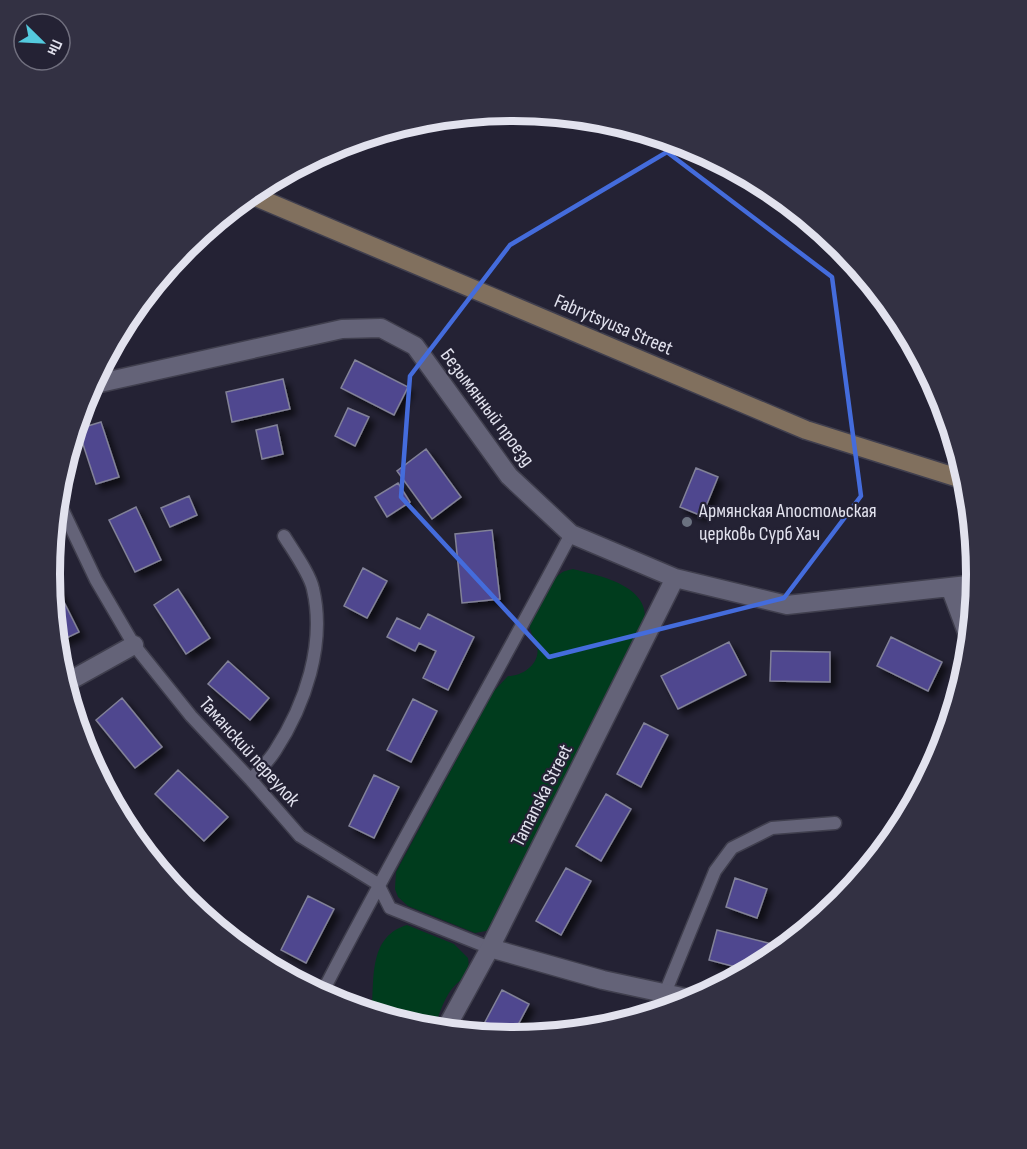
<svg xmlns="http://www.w3.org/2000/svg" width="1027" height="1149" font-family="'Sofia Sans Condensed',sans-serif">
<style>
.green{fill:#003c1d}
.building{fill:#50478f;stroke:#828298;stroke-width:1.5;filter:url(#shadow)}
.lines{fill:none;stroke-linecap:round;stroke-linejoin:round}
.service-casing{stroke:#403f4e;stroke-width:15}
.minor-casing{stroke:#403f4e;stroke-width:21}
.secondary-casing{stroke:#403f4e;stroke-width:21}
.service{stroke:#646378;stroke-width:12}
.minor{stroke:#646378;stroke-width:18}
.secondary{stroke:#81705e;stroke-width:18}
.marked{fill:none;stroke:#446cdc;stroke-width:4.5;stroke-linejoin:round}
.worship-dot{fill:#6b7280;stroke:#242234;stroke-width:2}
.labels{text-anchor:middle;stroke-width:4.5;stroke-linejoin:round;paint-order:stroke}
.street-label{font-size:20px;fill:#e2e2ee;stroke:#242234}
.poi-label{font-size:20px;fill:#e2e2ee;stroke:#242234;text-anchor:start}
.rim{fill:none;stroke:#e2e2ee;stroke-width:8}
</style>
<defs>
<filter id="shadow"><feDropShadow dx="5.5" dy="5.5" stdDeviation="3" flood-color="#0009"/></filter>
</defs>
<rect width="100%" height="100%" fill="#242234"/>
<path class="green" d="M573 569C600 576 648 585 645 620L496 920 486 931 475 933 408 906 398 897 395 889 396 872 493 692 508 676C525 676 543 661 536 643 534 637 530 633 530 626 531 616 551 579 560 574 563 571 569 570 573 569Z
M407 925 454 944 468 958C471 978 461 977 451 990 443 1001 438 1018 433 1031L423 1030 373 1014 372 1007C374 975 370 936 407 925Z"/>
<path class="building" d="M355 360 408 387 394 415 341 388Z
M283 379 290 409 232 422 226 392Z
M348 408 369 417 355 446 335 436Z
M101 422 119 477 96 484 78 429Z
M277 425 283 454 262 459 256 430Z
M426 449 461 497 432 519 397 471Z
M696 468 718 477 702 516 680 507Z
M398 483 410 502 387 517 375 497Z
M189 496 197 515 170 527 161 508Z
M136 507 161 560 135 572 109 520Z
M492 530 500 599 462 603 455 534Z
M363 568 387 581 367 618 344 606Z
M50 574 79 632 56 643 50 575Z
M178 589 210 638 186 654 154 605Z
M428 614 474 637 448 690 423 678 436 651 419 643 415 651 387 637 397 618 420 629Z
M891 637 942 662 928 691 877 666Z
M729 642 746 675 678 709 661 676Z
M771 651 830 652V682L770 681Z
M228 661 269 698 250 720 208 684Z
M122 698 162 747 135 768 96 720Z
M413 699 437 711 411 762 387 750Z
M644 723 668 735 641 787 617 774Z
M178 770 228 817 204 841 155 794Z
M374 775 399 787 374 838 349 826Z
M606 794 631 809 601 861 576 846Z
M566 868 591 881 561 935 536 921Z
M735 878 767 889 757 918 726 907Z
M308 896 334 909 306 963 281 950Z
M717 930 772 944 767 963 751 971 709 960Z
M502 990 529 1004 511 1038 478 1035Z"/>
<g class="lines">
<g class="service-casing">
<path id="service" d="M57 498 96 580 134 645 191 716 251 780 300 836 378 884 390 908 490 948
M251 780C259 770 268 762 275 751 305 705 326 644 313 589 310 574 292 549 284 536
M665 993 715 871 732 848 772 828 835 823
M321 995C401 840 489 689 571 534"/>
</g>
<g class="minor-casing">
<path id="minor" d="M91 385 342 329 381 328 415 346 509 476 571 534 675 578 787 605 977 584
M950 587 971 643
M64 684 134 645
M490 948 603 980 696 1000
M444 1032 490 948 675 578"/>
</g>
<g class="secondary-casing">
<path id="secondary" d="M249 194 806 430 968 481"/>
</g>
<use href="#service" class="service"/>
<use href="#minor" class="minor"/>
<use href="#secondary" class="secondary"/>
</g>
<path class="marked" d="M667 152 832 277 861 496 784 598 549 657 401 497 410 376 510 245Z"/>
<circle class="worship-dot" cx="687" cy="522" r="6"/>
<g class="labels">
<g class="street-label">
<text transform="translate(614 324) rotate(23)" y="7">Fabrytsyusa Street</text>
<text transform="translate(488 407) rotate(53)" y="7">Безымянный проезд</text>
<text transform="translate(250 751) rotate(48)" y="7">Таманский переулок</text>
<text transform="translate(541 795) rotate(-63)" y="7">Tamanska Street</text>
</g>
<g class="poi-label">
<text x="699" y="517">Армянская Апостольская<tspan x="699" dy="23">церковь Сурб Хач</tspan></text>
</g>
</g>
<path d="M0 0H1027V1149H0ZM60 574a453 453 0 1 1 906 0a453 453 0 1 1-906 0Z" fill="#333143" fill-rule="evenodd"/>
<path class="rim" d="M60 574a453 453 0 1 1 906 0a453 453 0 1 1-906 0Z"/>
<g transform="translate(42 42) rotate(114)"><circle r="28" fill="#242234" stroke="#706f7e" stroke-width="1.5"/>
<path d="M0-4.5L10 22L0 15L-10 22Z" fill="#54cade"/>
<text y="-9" font-size="16" font-weight="bold" text-anchor="middle" fill="#e2e2ee">Пн</text>
</g>
</svg>
